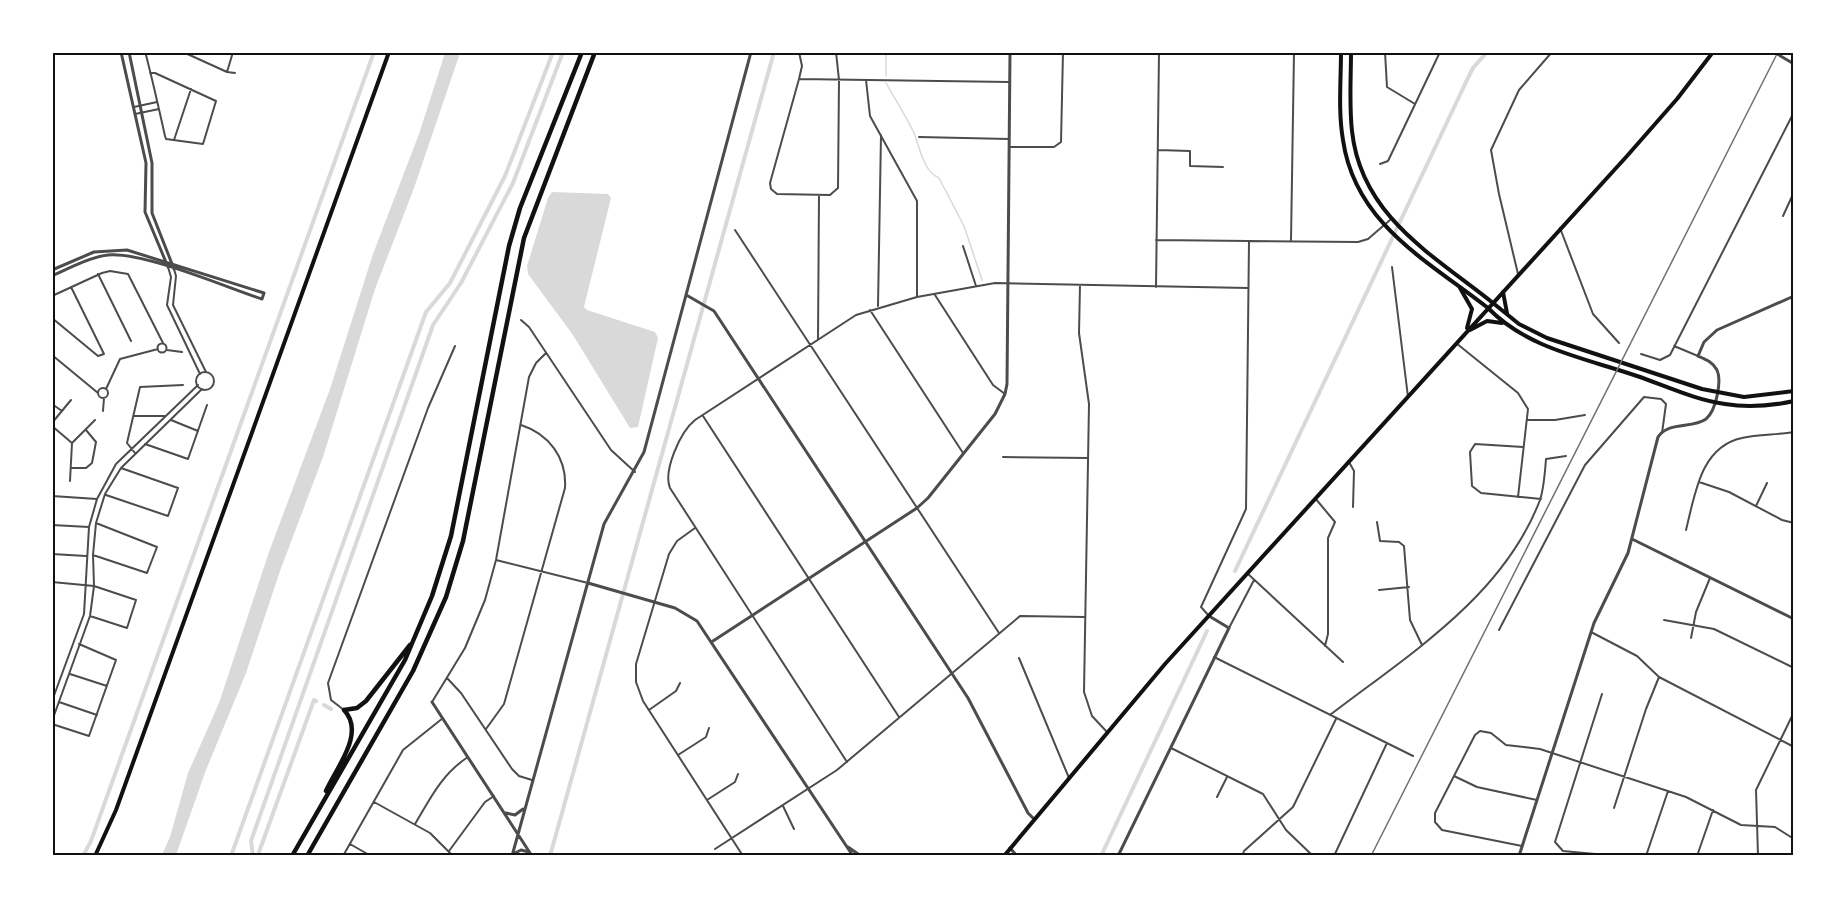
<svg xmlns="http://www.w3.org/2000/svg" width="1846" height="908" font-family="Manrope,sans-serif">
<style>
.water{fill:#d9d9d9}
.lines{fill:none;stroke-linecap:round;stroke-linejoin:round}
.stream{stroke:#d9d9d9;stroke-width:1.5}
.canal{stroke:#d9d9d9;stroke-width:4}
.minor{stroke:#4c4c4c;stroke-width:2}
.tertiary{stroke:#4c4c4c;stroke-width:3}
.secondary{stroke:#111;stroke-width:4}
.primary{stroke:#111;stroke-width:4}
.trunk{stroke:#111;stroke-width:4}
.motorway{stroke:#111;stroke-width:4.5}
.rail{stroke:#707070;stroke-width:1.5}
.neatline{fill:none;stroke:#111;stroke-width:2}
</style>
<rect width="100%" height="100%" fill="#fff"/>
<path class="water" d="M445 53H460L414 188 375 289 323 457 280 571 246 673 206 770 176 855H162L170 837 188 773 219 703 269 552 330 389 373 254 419 134Z
M552 192 608 194 611 198 584 307 587 310 655 332 658 338 638 427 630 428 573 335 528 274 527 266 548 198Z"/>
<g class="lines">
<path class="stream" d="M886 76V52
M886 83C895 99 906 116 914 133 920 148 923 171 939 178L964 226 982 280"/>
<path class="canal" d="M1235 571 1466 82 1473 68 1487 52
M324 705 331 709
M259 852 314 700 316 701
M83 856 91 841 374 52
M231 856 426 312 450 283 505 176 553 52
M253 856 251 841 433 325 461 283 513 183 563 52
M550 856 774 52
M1101 856 1207 631"/>
<path class="minor" d="M183 52 227 72 235 73
M799 52 802 66 799 79 770 183 771 189 777 194 830 195 838 188 839 80 836 52
M1385 52 1387 87 1415 104
M146 55C153 82 159 109 165 136L166 139 203 144 216 101 155 73H150
M227 72 233 52
M799 79 1009 82
M866 80 870 116 917 201V297
M134 107 157 102
M135 114 159 109
M919 137 1009 139
M174 140 191 89
M1009 147H1054L1061 142 1063 52
M1158 150 1190 151V166L1223 167
M1380 164 1388 161 1440 52
M1783 216 1794 192
M1560 228 1593 314 1619 343
M735 230 999 633
M1156 240 1358 242 1368 239 1390 220
M1291 240 1294 52
M963 246 976 286
M168 267 171 277 167 305 200 374
M1392 267 1408 397
M174 269 176 276 173 305 206 372
M98 274 131 341
M1518 274 1499 194 1491 150 1519 90 1552 52
M1080 285 1079 333 1089 404 1084 692 1092 716 1107 732
M1156 287 1159 52
M935 295 993 385 1005 394
M52 296 102 273 110 271 128 274 163 343
M878 306 881 135
M870 310 963 453
M52 318 98 356 104 354 71 287
M521 320 529 327 611 450 635 472
M818 339 819 195
M1456 343 1518 393 1528 409 1518 497
M157.5 348a4.5 4.5 0 1 1 9 0a4.5 4.5 0 1 1-9 0Z
M1674 346 1698 356
M167 350 182 352
M1641 354 1660 360 1670 355 1794 112
M52 355 98 393
M196 381a9 9 0 1 1 18 0a9 9 0 1 1-18 0Z
M98 393a5 5 0 1 1 10 0a5 5 0 1 1-10 0Z
M106 389 120 359 158 349
M52 404 62 411
M103 411 104 398
M134 416H164
M703 416 899 717
M171 420 198 431
M1527 420H1555L1585 415
M52 423 71 400
M52 426 72 443 70 481
M72 443 95 420
M145 444 188 459 207 405
M1523 447 1475 444 1470 452 1472 486 1481 493 1541 499
M135 453 127 443 140 387 183 385
M1003 457 1088 458
M1349 462 1354 471 1353 507
M72 468H86L92 463 96 442 86 430
M1699 482 1729 492 1782 520 1794 523
M106 495 168 516 178 488 121 468
M52 496 97 499
M1315 498 1335 522 1328 538V634L1325 646
M1756 506 1767 483
M1377 522 1380 541 1399 542 1404 546 1410 620 1422 645
M52 525 89 527
M695 528 677 541 669 554 636 664V682L643 701 743 856
M1686 530C1695 495 1700 447 1742 438 1758 434 1776 435 1794 432
M52 554 86 556
M93 555 147 573 157 547 96 523
M496 560 588 583
M1247 573 1343 662
M52 582 94 586 136 600 127 628 90 616
M1379 590 1409 587
M1209 616 1201 607 1246 509 1249 241
M1664 620 1714 629 1794 668
M1229 628 1254 580
M1499 630 1585 465 1644 397 1661 399 1666 404 1662 433
M1591 632 1637 656 1659 677 1794 747
M1691 638 1696 612 1710 578
M1214 657 1413 756
M1019 658 1069 778
M70 674 107 686
M447 678 461 693 512 769 519 776 532 780
M1602 694 1555 842 1563 851 1617 856
M52 701 84 614 89 527 97 499 116 464 198 385
M59 702 97 715
M432 702 465 648 485 600 496 560 529 377 536 363 546 353
M344 710 331 700 328 683 428 408 455 346
M649 710 676 691 680 683
M1330 715C1408 655 1503 597 1540 500 1544 488 1545 472 1546 459L1566 456
M52 721 90 616 94 586 93 555 96 523 105 494 121 468 202 389
M52 724 89 736 116 660 79 644
M486 729 504 704 565 488C567 458 549 434 521 425
M1171 748 1263 794 1286 830 1313 856
M678 755 706 737 709 728
M847 762 670 488C663 471 680 432 695 420L856 315 917 297 995 283 1248 288
M1454 776 1477 787 1537 800
M1217 797 1227 777
M707 800 735 782 738 774
M374 802 430 833 453 856
M783 806 794 829
M1614 808 1646 709 1659 677
M415 824C431 797 442 774 468 757
M350 844 371 856
M1522 846 1442 830 1435 822V813L1475 735 1480 731 1491 733 1506 745 1540 749 1686 797 1741 825 1775 827 1794 839
M715 849 837 770 1020 616 1085 617
M449 851 485 802 494 796
M343 856 403 750 443 718
M1242 856 1244 851 1293 807 1336 719
M1334 856 1387 743
M1646 856 1668 791
M1697 856 1713 810
M1758 856 1756 790 1794 712"/>
<path class="tertiary" d="M121 52 146 163 145 212 168 267
M129 52 152 163V213L174 269
M1774 52 1794 64
M52 270 94 252 127 250 264 293 262 299C225 287 145 252 108 255 90 257 69 268 52 276
M688 296 714 311 968 698 1028 813 1034 819
M1632 539 1794 619
M588 583 675 608 697 621 853 856
M713 641 917 508 928 498 995 414 1005 394 1007 384 1010 52
M432 702 532 856
M506 813 515 815 523 809
M848 847 861 856
M1010 848 1017 856
M513 854 521 850 529 852
M512 856 604 524 644 452 751 52
M1118 856 1229 628 1209 616
M1519 856 1594 623 1628 553 1658 437C1669 421 1692 429 1706 419 1716 411 1722 381 1717 370 1713 362 1705 359 1698 356L1704 342 1717 330 1794 296"/>
<path class="secondary" d="M1341 52C1341 81 1338 111 1343 140 1355 224 1428 261 1488 308
M1351 52C1351 78 1349 105 1352 131 1361 216 1433 255 1493 303"/>
<path class="primary" d="M1460 288 1472 309 1467 328
M1503 292 1507 313
M1493 303 1519 324 1547 338 1702 389 1744 397 1794 391
M1488 308C1528 349 1585 358 1637 376 1666 386 1695 400 1725 404 1748 408 1771 406 1794 401
M1470 330 1487 321 1502 323
M1004 856 1165 664 1627 156 1677 99 1713 52"/>
<path class="trunk" d="M95 856 116 810 389 52"/>
<path class="motorway" d="M344 710 357 708 366 701 410 645
M326 791C336 768 366 733 344 710
M292 856 405 660 432 596 451 536 509 246 520 208 582 52
M307 856 413 671 446 597 463 541 524 238 595 52"/>
<path class="rail" d="M1371 856 1778 52"/>
</g>
<rect width="1846" height="908" fill="none" stroke="#ffffff" stroke-width="108"/>
<rect x="54" y="54" width="1738" height="800" class="neatline"/>
</svg>
